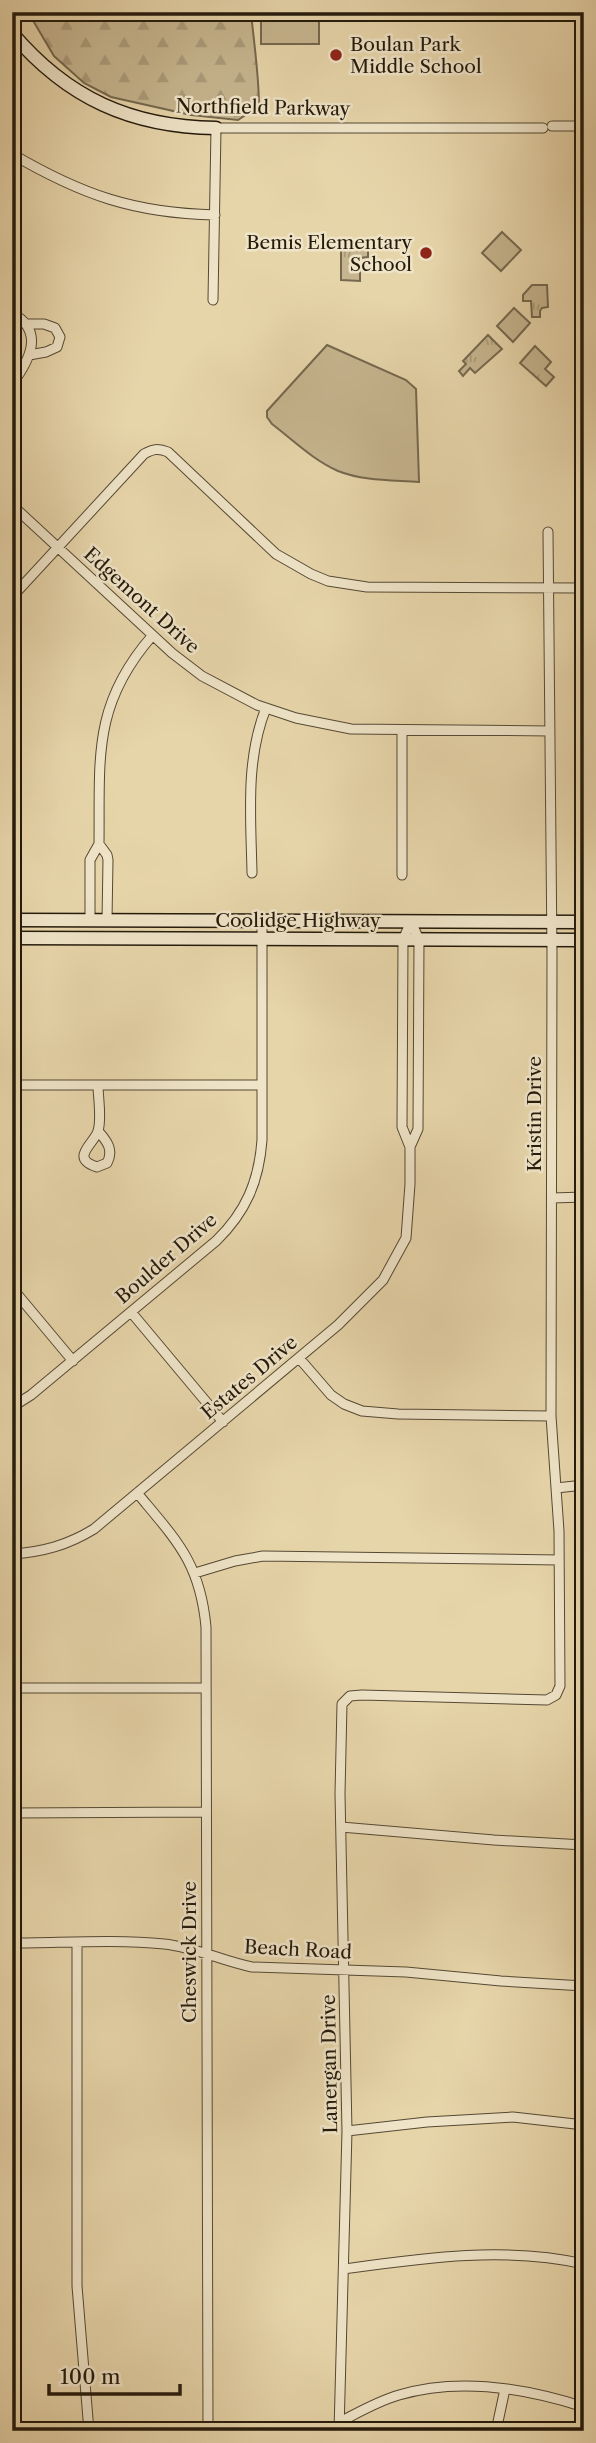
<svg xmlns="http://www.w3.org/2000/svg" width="596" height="2443" font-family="'Libre Caslon Text',serif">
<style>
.forest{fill:url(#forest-firs);stroke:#75684e;stroke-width:2}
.park{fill:url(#park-tufts);stroke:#75684e;stroke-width:2}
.pitch{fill:#c6b58f;stroke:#75684e;stroke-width:2}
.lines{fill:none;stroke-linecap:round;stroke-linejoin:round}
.street-casing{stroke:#554934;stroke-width:11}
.secondary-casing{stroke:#241a0c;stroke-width:15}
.street{stroke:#efe4c8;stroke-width:9}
.secondary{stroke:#efe4c8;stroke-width:12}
.poi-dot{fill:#8f2418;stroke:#efe4c8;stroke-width:2.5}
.labels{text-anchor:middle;stroke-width:5;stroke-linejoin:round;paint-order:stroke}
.poi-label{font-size:19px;fill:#241a0c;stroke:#efe4c8;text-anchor:start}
.street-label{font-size:19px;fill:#241a0c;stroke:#efe4c8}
</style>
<defs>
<pattern id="forest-firs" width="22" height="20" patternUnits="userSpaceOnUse" patternTransform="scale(1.75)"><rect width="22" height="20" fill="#c6b58f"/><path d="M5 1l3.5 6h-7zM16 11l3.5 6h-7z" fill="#aa9b7a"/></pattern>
<pattern id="park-tufts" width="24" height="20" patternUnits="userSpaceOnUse" patternTransform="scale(1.75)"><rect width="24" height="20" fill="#c6b58f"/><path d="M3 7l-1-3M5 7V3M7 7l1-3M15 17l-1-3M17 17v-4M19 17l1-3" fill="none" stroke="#aa9b7a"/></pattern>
</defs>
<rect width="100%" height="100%" fill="#e7d5aa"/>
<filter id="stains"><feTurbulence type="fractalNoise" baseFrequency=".00286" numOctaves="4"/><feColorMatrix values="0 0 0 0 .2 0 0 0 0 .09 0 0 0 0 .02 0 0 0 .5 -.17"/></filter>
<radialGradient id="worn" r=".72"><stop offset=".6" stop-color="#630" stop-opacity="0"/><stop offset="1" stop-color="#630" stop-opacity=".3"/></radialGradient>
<path class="forest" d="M28 12H251C254 44 259 75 259 106L238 120 191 115 111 97 84 83 54 56Z"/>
<path class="park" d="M341 247H368V257L360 258V281L341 280Z
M532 285H547L548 307 542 308 540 311V317H532L531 301H523V295Z
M488 335 502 349 475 373 470 368 463 376 459 371 466 364 463 361Z
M535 346 551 362 545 369 554 377 546 386 520 363Z"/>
<path class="pitch" d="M261 12H319V44H261Z
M502 232 521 250 501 271 482 253Z
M514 308 530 323 513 342 497 326Z
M327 345 406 380 416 389 419 482C392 480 363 481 338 471 313 460 293 440 272 424L267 417V411Z"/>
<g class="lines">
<g class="street-casing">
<path id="street" d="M552 126H584
M12 154C82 195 134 213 215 215
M213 300 216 128H543
M12 313C45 331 30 360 12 384
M27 324H44L55 328 60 337 57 347 46 352 29 355
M12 505 172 653 202 676 257 705 296 718 351 729 550 731
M12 597 144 454C153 449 158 448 168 452L276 554 311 574 328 581 367 587 584 588
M402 731V875
M99 844 107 855 108 860 107 920
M252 873C251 819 245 760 266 708
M90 920V860L99 844C100 758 92 705 152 636
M12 1085H262
M98 1131C107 1141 114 1150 107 1163L97 1167C69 1158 94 1144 98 1131 102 1118 98 1098 98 1085
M410 1147 418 1129 419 940 411 921
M552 1198 584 1197
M12 1288 73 1361
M131 1312 223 1422
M299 1358 331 1395 344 1404 362 1411 398 1414 551 1416
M12 1407 31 1395 216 1241C246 1212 259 1181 262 1140V921
M556 1488 584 1485
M138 1494C177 1541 200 1563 206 1627L208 2431
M12 1554C43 1552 68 1545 94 1529L338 1325 383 1280 406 1238 410 1184V1147L402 1127 403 940 411 921
M195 1573 235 1561 263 1556 559 1560
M12 1688H205
M12 1813 206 1812
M341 1827 494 1840 584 1845
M12 1943C62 1943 114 1939 164 1944 195 1947 222 1961 252 1967L406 1972 501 1981 584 1986
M77 1943V2286L89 2431
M347 2131 427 2122 513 2117 584 2125
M344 2269C423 2258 505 2246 584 2264
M340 2422C359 2412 378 2401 399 2395 459 2377 525 2388 584 2407
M339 2431 347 2131 340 1794 342 1704 350 1696 362 1695 547 1700 556 1695 560 1686 559 1531 551 1416 552 953 548 532
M496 2431 505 2389"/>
</g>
<g class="secondary-casing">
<path id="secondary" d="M12 33C67 98 131 127 216 128
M12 920 584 922
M12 938 584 940"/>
</g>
<use href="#street" class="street"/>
<use href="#secondary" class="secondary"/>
</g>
<g class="poi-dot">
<circle cx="336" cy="55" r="7"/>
<circle cx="426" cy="253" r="7"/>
</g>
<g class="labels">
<g class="poi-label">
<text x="350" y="51">Boulan Park<tspan x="350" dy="22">Middle School</tspan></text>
<text x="412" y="249" text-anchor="end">Bemis Elementary<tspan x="412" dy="22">School</tspan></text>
</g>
<g class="street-label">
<text transform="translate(263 107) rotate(1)" y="7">Northfield Parkway</text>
<text transform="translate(142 600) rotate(42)" y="7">Edgemont Drive</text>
<text x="298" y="927">Coolidge Highway</text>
<text transform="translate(534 1114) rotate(-90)" y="7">Kristin Drive</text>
<text transform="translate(166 1258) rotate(-41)" y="7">Boulder Drive</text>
<text transform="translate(249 1377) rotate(-40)" y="7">Estates Drive</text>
<text transform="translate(298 1949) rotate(3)" y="7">Beach Road</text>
<text transform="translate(189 1952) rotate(-90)" y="7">Cheswick Drive</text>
<text transform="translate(329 2064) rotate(-91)" y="7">Lanergan Drive</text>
</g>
</g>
<rect width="596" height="2443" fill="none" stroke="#e7d5aa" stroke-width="42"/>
<rect x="14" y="14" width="568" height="2415" fill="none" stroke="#241a0c" stroke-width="3.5"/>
<rect x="21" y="21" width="554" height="2401" fill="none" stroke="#241a0c" stroke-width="2"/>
<path d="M49 2384v10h131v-10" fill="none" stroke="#241a0c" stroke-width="3.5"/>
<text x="60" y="2384" font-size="21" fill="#241a0c" stroke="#efe4c8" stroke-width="5" paint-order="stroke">100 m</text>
<rect width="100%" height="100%" filter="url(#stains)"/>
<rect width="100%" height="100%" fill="url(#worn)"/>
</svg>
